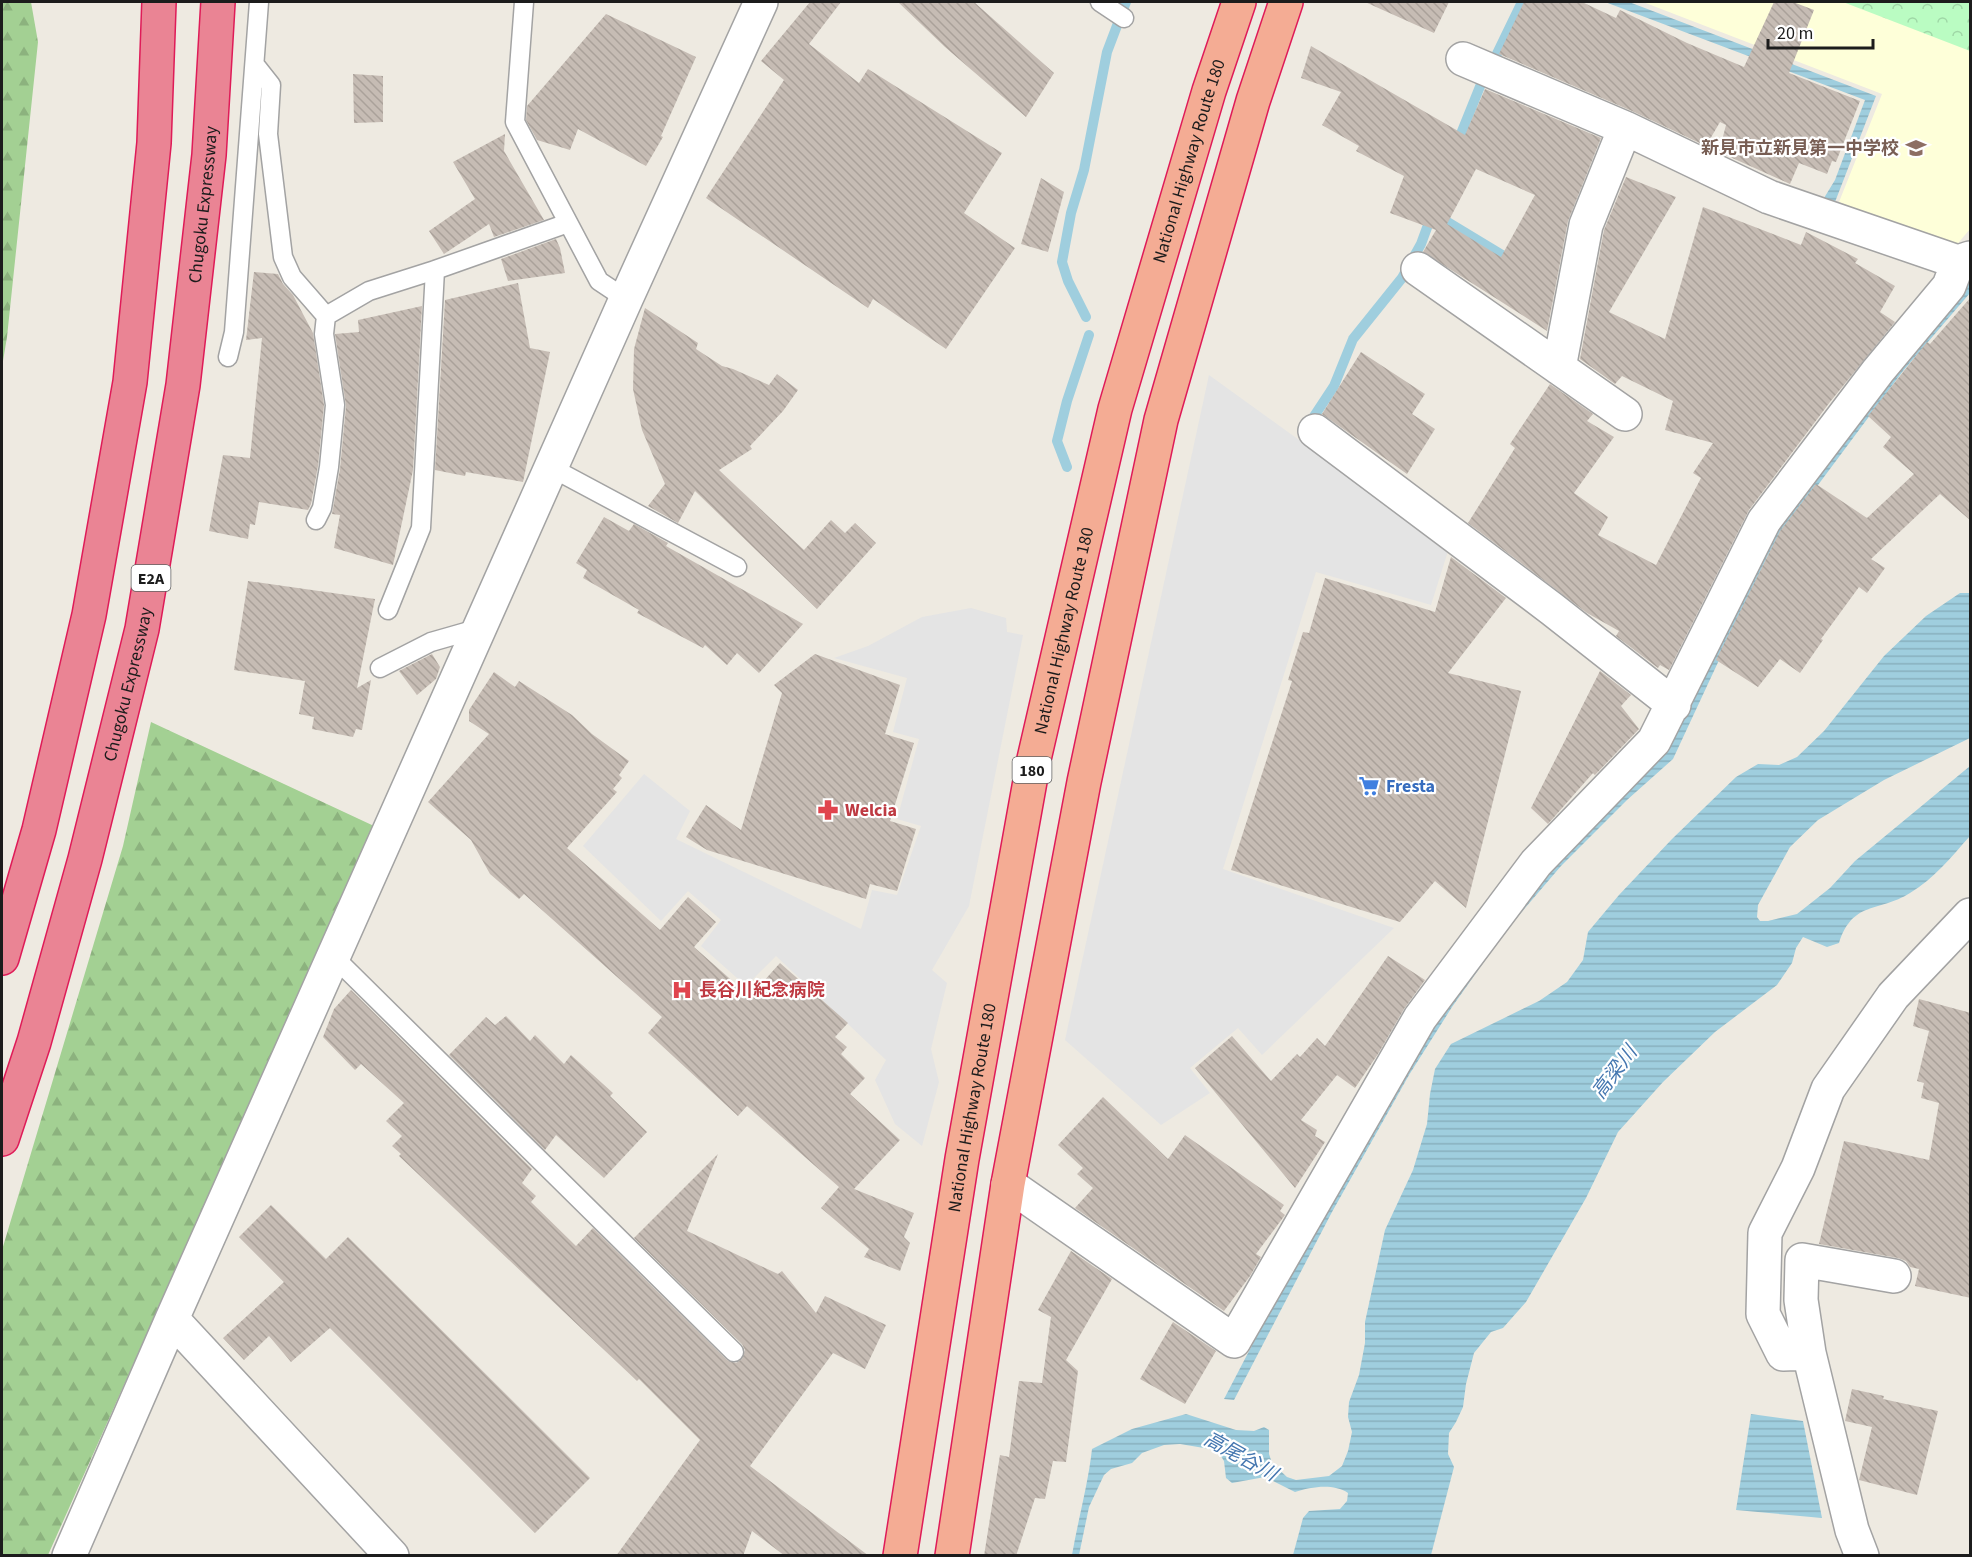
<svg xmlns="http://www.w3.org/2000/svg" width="1972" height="1557" font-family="'Source Sans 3','Noto Sans JP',sans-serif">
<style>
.education{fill:#feffd9}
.forest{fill:url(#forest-firs)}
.park{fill:url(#park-crowns)}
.parking{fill:#e4e4e4}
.water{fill:url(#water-rules)}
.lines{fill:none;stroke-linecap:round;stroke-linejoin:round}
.stream{stroke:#9fcede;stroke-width:10}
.building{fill:url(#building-back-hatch);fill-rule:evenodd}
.service-casing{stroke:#a3a3a3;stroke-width:21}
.minor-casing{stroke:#a3a3a3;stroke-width:36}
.trunk-casing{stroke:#df1b58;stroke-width:36}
.motorway-casing{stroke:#df1b58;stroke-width:36}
.service{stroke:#fff;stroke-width:18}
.minor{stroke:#fff;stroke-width:33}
.trunk{stroke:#f4ac94;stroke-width:33}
.motorway{stroke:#ea8494;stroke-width:33}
.labels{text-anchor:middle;stroke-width:4.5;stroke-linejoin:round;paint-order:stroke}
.shield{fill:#fff;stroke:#606060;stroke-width:1.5}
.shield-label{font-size:16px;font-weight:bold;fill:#1c1c1c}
.education-label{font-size:18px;font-weight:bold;fill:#785e54;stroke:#fff;text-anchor:end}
.street-label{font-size:18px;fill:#1c1c1c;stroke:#fff}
.shop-label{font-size:18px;font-weight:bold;fill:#366cbe;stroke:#fff;text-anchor:start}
.health-label{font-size:18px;font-weight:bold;fill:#be3a42;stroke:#fff;text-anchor:start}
.water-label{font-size:20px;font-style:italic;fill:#4577b0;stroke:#fff}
</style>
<defs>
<pattern id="forest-firs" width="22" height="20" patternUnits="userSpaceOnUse" patternTransform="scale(1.5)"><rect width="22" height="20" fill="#a3d093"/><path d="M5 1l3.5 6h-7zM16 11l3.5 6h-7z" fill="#8cb27e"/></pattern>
<pattern id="park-crowns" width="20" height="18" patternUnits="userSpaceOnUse" patternTransform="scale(1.5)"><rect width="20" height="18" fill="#bafcc2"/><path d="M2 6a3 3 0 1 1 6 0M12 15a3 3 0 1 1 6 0" fill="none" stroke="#9fd7a6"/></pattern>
<pattern id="water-rules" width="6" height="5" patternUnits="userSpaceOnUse" patternTransform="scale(1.5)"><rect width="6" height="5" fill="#9fcede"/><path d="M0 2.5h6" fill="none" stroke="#88b0be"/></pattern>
<pattern id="building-back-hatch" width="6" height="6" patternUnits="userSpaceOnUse" patternTransform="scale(1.5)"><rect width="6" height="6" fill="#c6bcb4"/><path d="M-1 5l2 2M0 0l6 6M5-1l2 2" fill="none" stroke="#aaa19a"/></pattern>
</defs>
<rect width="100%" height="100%" fill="#eeeae1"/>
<path class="education" d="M1643 2H1970V229L1954 248 1839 202 1882 94Z"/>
<path class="forest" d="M2 2H31L38 42 7 337 2 367Z
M151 722 374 826 48 1555 2 1556V1250L123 846Z"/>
<path class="park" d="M1843 2H1970V51Z"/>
<path class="parking" d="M1209 375 1449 548 1431 605 1316 572 1223 869 1394 928 1262 1055 1238 1028 1190 1068 1210 1093 1161 1125 1065 1040Z
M971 608 1006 618 1007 632 1023 635 969 906 932 970 947 983 931 1049 939 1082 922 1146 895 1124 875 1080 886 1060 776 956 746 986 701 946 721 920 688 891 661 921 583 846 644 774 690 811 676 839 861 929 872 890 897 895 921 826 897 819 919 739 893 732 907 678 834 658 868 646 922 617Z"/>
<path class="water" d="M1605 2H1629L1876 96 1835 202 1824 198 1835 180 1865 100Z
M1970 277V293L1903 371 1777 540 1768 555 1673 759 1627 800 1561 866 1508 928 1452 1007 1409 1075 1332 1212 1234 1400 1224 1399 1318 1219 1403 1067 1501 922 1641 774 1766 538 1898 360Z
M1960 593H1970V738L1884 780 1818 820 1790 847 1758 905 1757 917 1760 921H1768L1797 914 1830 888 1855 861 1970 766V836C1952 856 1934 879 1910 893 1878 913 1853 900 1839 943L1827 947 1803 937 1796 948 1792 963 1777 985 1715 1032 1663 1082 1618 1132 1586 1198 1526 1302 1503 1328 1491 1332 1474 1353 1466 1384 1463 1407 1456 1422 1449 1433 1448 1454 1454 1467 1431 1555H1293L1303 1518 1309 1511 1340 1509 1347 1501 1348 1493C1333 1483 1311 1487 1295 1492L1265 1477 1232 1483 1226 1478 1224 1461 1219 1453 1210 1449 1180 1444 1164 1445 1142 1453 1132 1463 1111 1469 1104 1475 1089 1507 1079 1555H1072C1078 1520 1088 1485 1092 1449L1132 1429 1186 1414 1236 1430 1254 1431 1264 1427 1269 1430V1454L1272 1463 1287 1477 1296 1480 1329 1476 1342 1466 1348 1451 1352 1432 1348 1417 1349 1402 1359 1375 1365 1343V1322L1385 1230 1413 1170 1427 1124 1430 1094 1435 1069 1451 1044 1539 1001 1567 982 1583 960 1588 932 1619 895 1672 839 1736 777 1758 764 1779 765 1797 757 1824 731 1884 656 1926 616Z
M1751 1414 1803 1421 1822 1518 1736 1510Z"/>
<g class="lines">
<path class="stream" d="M1493 62 1522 2
M1456 146 1481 84
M1436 215 1512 261
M1086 317 1068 281 1062 262 1071 213 1084 170 1107 52 1126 2
M1307 427 1334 386 1353 339 1402 278 1421 244 1432 214
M1067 467 1057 441 1067 401 1089 335"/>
</g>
<path class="building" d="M810 2H841L809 44 859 83 868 69 1002 153 964 213 1015 248 946 349 873 299 868 308 706 198 784 80 761 61Z
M898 2H974L1054 73 1026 117 945 47Z
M1365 2H1449L1434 33Z
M1524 2H1582L1616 18 1620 10 1687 43 1744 67 1774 2H1793L1814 10 1789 73 1860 101 1836 162 1832 161 1827 174 1799 163 1790 184 1719 152 1726 125 1720 122 1706 146 1632 111 1499 54Z
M606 14 696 57 661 136 663 137 646 166 578 129 570 150 537 140 526 120 527 106Z
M1311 46 1465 135 1485 89 1601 138 1568 221 1547 331 1423 252 1436 230 1390 213 1404 176 1356 151 1359 146 1322 125 1341 92 1301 78ZM1476 169 1535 195 1501 257 1447 224Z
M353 74 383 76V122L354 123Z
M505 134 504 151 544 220 494 237 489 224 444 254 429 231 475 199 453 162Z
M1626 177 1676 197 1609 312 1665 339 1703 207 1801 245 1806 232 1858 259 1855 263 1895 286 1880 312 1895 322 1830 402 1749 510 1669 670 1660 665 1658 668 1616 636 1619 631 1587 613 1468 523 1515 448 1510 444 1550 384 1593 414 1587 421 1614 437 1574 493 1608 517 1598 535 1656 565 1701 478 1693 473 1713 443 1665 430 1673 401 1622 376 1615 384 1580 359 1604 230Z
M1041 178 1064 192 1048 252 1021 244Z
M556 239 560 248 565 273 508 281 501 259Z
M254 272 278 274 283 284 293 295 313 333 324 405 318 466 311 504 308 510 259 502 255 525 250 524 248 539 209 531 223 455 250 458 262 338 246 340Z
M518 283 530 348 550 352 523 482 466 472 465 476 435 470 445 300Z
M1971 297V521L1940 494 1871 559 1885 568 1867 593 1859 587 1821 639 1823 640 1800 673 1780 659 1758 687 1716 660 1780 531 1816 484 1867 518 1914 474 1883 447 1891 437 1868 416 1927 342 1930 344Z
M422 306 413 470 393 565 334 548 340 515 332 514 340 469 346 406 335 334 359 332 358 320Z
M645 308 698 343 696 349 722 366 733 369 769 385 777 374 798 390 783 411 750 446 752 449 719 470 804 550 831 520 845 533 855 523 876 543 817 609 695 491 678 523 648 506 665 484 642 430 633 389 634 349Z
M1361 352 1425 394 1412 414 1435 429 1407 474 1322 414Z
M604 517 629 531 634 524 668 543 666 546 803 624 759 673 737 653 727 665 705 645 703 648 637 613 639 610 583 578 587 570 576 563Z
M1451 557 1506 598 1448 673 1521 691 1466 908 1435 881 1400 922 1231 870 1292 681 1288 680 1303 632 1309 633 1325 578 1435 612Z
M248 581 375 599 357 688 371 680 362 730 356 729 353 737 312 729 314 717 299 714 305 681 234 670Z
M432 654 440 667 436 679 417 695 399 671Z
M815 654 900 685 885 734 914 743 890 821 916 829 897 891 870 884 866 899 707 850 686 837 706 805 741 830 782 693 774 685Z
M1600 671 1631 695 1621 706 1639 729 1595 775 1593 773 1548 824 1531 808Z
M494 672 515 687 519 681 572 715 592 734 629 761 619 775 622 778 613 789 617 792 567 848 660 930 688 897 716 922 694 947 746 993 758 980 761 984 780 963 848 1023 835 1037 847 1047 841 1054 865 1078 850 1094 900 1140 854 1189 914 1213 904 1237 910 1243 900 1271 864 1257 869 1249 821 1208 839 1187 747 1106 738 1116 648 1033 662 1017 524 894 519 899 490 874 471 840 428 802 489 734 469 721V710Z
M1388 956 1425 980 1404 1009 1378 1054 1355 1088 1337 1075 1301 1120 1317 1130 1315 1136 1325 1142 1295 1188 1195 1068 1232 1036 1271 1081 1297 1054 1300 1057 1317 1038 1325 1046Z
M351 990 532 1169 522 1183 536 1196 531 1202 576 1246 593 1228 727 1360 736 1363 742 1359 745 1350 742 1344 634 1238 718 1154 687 1231 778 1274 782 1271 816 1313 825 1296 886 1325 865 1369 833 1353 750 1466 869 1556H785L752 1531 743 1556H616L700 1440 639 1379 637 1381 399 1156 401 1154 392 1146 402 1136 386 1121 404 1103 361 1064 355 1070 323 1037 334 1009Z
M1919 999 1971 1013V1298L1915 1286 1919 1269 1910 1267 1906 1261 1898 1258 1819 1244 1844 1141 1929 1160 1939 1103 1921 1098 1924 1083 1917 1081 1929 1031 1913 1026Z
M506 1016 530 1041 535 1035 564 1064 571 1055 613 1093 610 1096 647 1132 604 1178 556 1135 545 1150 449 1055 486 1017 495 1025Z
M1103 1097 1168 1159 1185 1135 1284 1205 1280 1211 1285 1215 1256 1254 1261 1257 1250 1276 1224 1311 1075 1208 1093 1188 1077 1174 1083 1168 1058 1145Z
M271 1205 326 1259 348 1237 590 1478 535 1533 330 1328 291 1362 269 1336 244 1360 223 1338 284 1282 239 1237Z
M1071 1251 1112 1279 1066 1360 1078 1371 1066 1462 1053 1461 1045 1499 1035 1498 1016 1556H984L1000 1455 1009 1457 1019 1381 1042 1383 1051 1317 1038 1310Z
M1173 1322 1216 1351 1185 1404 1140 1379Z
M1852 1389 1884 1396 1883 1399 1938 1411 1917 1495 1859 1480 1872 1427 1845 1421Z"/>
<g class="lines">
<g class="service-casing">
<path id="service" d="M524 2 515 122 599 281 626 299
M1100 2 1124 18
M256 66 271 85 268 134 283 257 292 277 326 316 324 334 335 405 329 467 322 508 316 520
M326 316 369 291 435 270 568 223
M228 357 234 332 259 2
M552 468 737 567
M388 610 421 528 435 270
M380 668 431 642 480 628
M334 957 734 1352"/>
</g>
<g class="minor-casing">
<path id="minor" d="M1463 59 1625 128 1769 197 1958 262
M1418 269 1625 414
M1559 368 1586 225 1625 128
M1315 431 1552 609 1674 705
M1008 1184 1234 1341 1420 1018 1536 863 1654 741 1764 521 1878 371 1949 286 1958 262 1970 258
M172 1319 392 1556
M1809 1353 1783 1354 1763 1314 1765 1233 1798 1168 1828 1089 1893 996 1970 915
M69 1556 172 1319 626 299 761 2
M1862 1556 1852 1530 1809 1353 1801 1300 1802 1260 1894 1276"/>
</g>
<g class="trunk-casing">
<g id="trunk">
<path id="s1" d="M900 1556 962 1159 1034 759 1115 409 1209 91 1239 2"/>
<path d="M952 1556 1008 1184 1084 782 1161 420 1253 101 1286 2"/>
</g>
</g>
<g class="motorway-casing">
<g id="motorway">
<path d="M2 958 39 830 89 615 130 382 154 143 159 2"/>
<path id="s2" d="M2 1139 34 1042 85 859 142 629 183 385 209 155 218 2"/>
</g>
</g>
<use href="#service" class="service"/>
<use href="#minor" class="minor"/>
<use href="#trunk" class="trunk"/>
<use href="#motorway" class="motorway"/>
</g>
<defs>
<g id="school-bare" transform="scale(1.62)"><path d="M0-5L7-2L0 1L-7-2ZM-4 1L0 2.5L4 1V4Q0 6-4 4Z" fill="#8d6e63" stroke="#fff" stroke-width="2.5" paint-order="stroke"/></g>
<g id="supermarket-bare" transform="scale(1.62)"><path d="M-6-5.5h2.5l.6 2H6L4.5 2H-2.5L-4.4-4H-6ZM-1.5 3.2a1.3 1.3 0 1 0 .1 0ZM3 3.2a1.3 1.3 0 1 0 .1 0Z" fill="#3f7fe0" stroke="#fff" stroke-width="2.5" paint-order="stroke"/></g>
<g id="pharmacy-bare" transform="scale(1.62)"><path d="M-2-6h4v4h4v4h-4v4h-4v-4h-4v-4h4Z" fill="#e0444e" stroke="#fff" stroke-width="2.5" paint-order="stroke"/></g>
<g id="hospital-bare" transform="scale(1.62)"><path d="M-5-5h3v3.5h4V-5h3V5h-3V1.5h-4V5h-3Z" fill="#e0444e" stroke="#fff" stroke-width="2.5" paint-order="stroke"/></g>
</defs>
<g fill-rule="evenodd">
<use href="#school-bare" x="1916" y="148"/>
<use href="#supermarket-bare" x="1369" y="786"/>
<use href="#pharmacy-bare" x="828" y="810"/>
<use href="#hospital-bare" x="682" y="990"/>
</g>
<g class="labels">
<g class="shield">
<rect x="131.5" y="565" width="39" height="26" rx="4.5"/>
<rect x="1012.5" y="757" width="39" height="26" rx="4.5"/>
</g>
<g class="shield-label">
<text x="151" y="584">E2A</text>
<text x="1032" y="776">180</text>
</g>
<g class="education-label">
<text x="1899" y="154">新見市立新見第一中学校</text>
</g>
<g class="street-label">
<text dy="6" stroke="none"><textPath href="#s1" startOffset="1426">National Highway Route 180</textPath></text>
<text dy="6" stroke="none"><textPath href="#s2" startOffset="958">Chugoku Expressway</textPath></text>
<text dy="6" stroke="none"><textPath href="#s1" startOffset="940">National Highway Route 180</textPath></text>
<text dy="6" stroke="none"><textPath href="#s2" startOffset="472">Chugoku Expressway</textPath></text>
<text dy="6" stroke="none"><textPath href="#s1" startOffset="454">National Highway Route 180</textPath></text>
</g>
<g class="shop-label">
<text x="1386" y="792">Fresta</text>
</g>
<g class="health-label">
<text x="845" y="816">Welcia</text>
<text x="699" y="996">長谷川紀念病院</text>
</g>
<g class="water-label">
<text transform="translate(1614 1072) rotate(-53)" y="7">高梁川</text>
<text transform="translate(1241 1456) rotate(29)" y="7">高尾谷川</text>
</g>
</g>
<rect width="1972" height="1557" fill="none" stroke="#1c1c1c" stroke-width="6"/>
<path d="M1768 39v9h105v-9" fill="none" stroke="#1c1c1c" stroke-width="3"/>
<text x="1777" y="39" font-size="18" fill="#1c1c1c" stroke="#ffffff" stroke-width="4.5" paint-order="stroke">20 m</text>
</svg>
